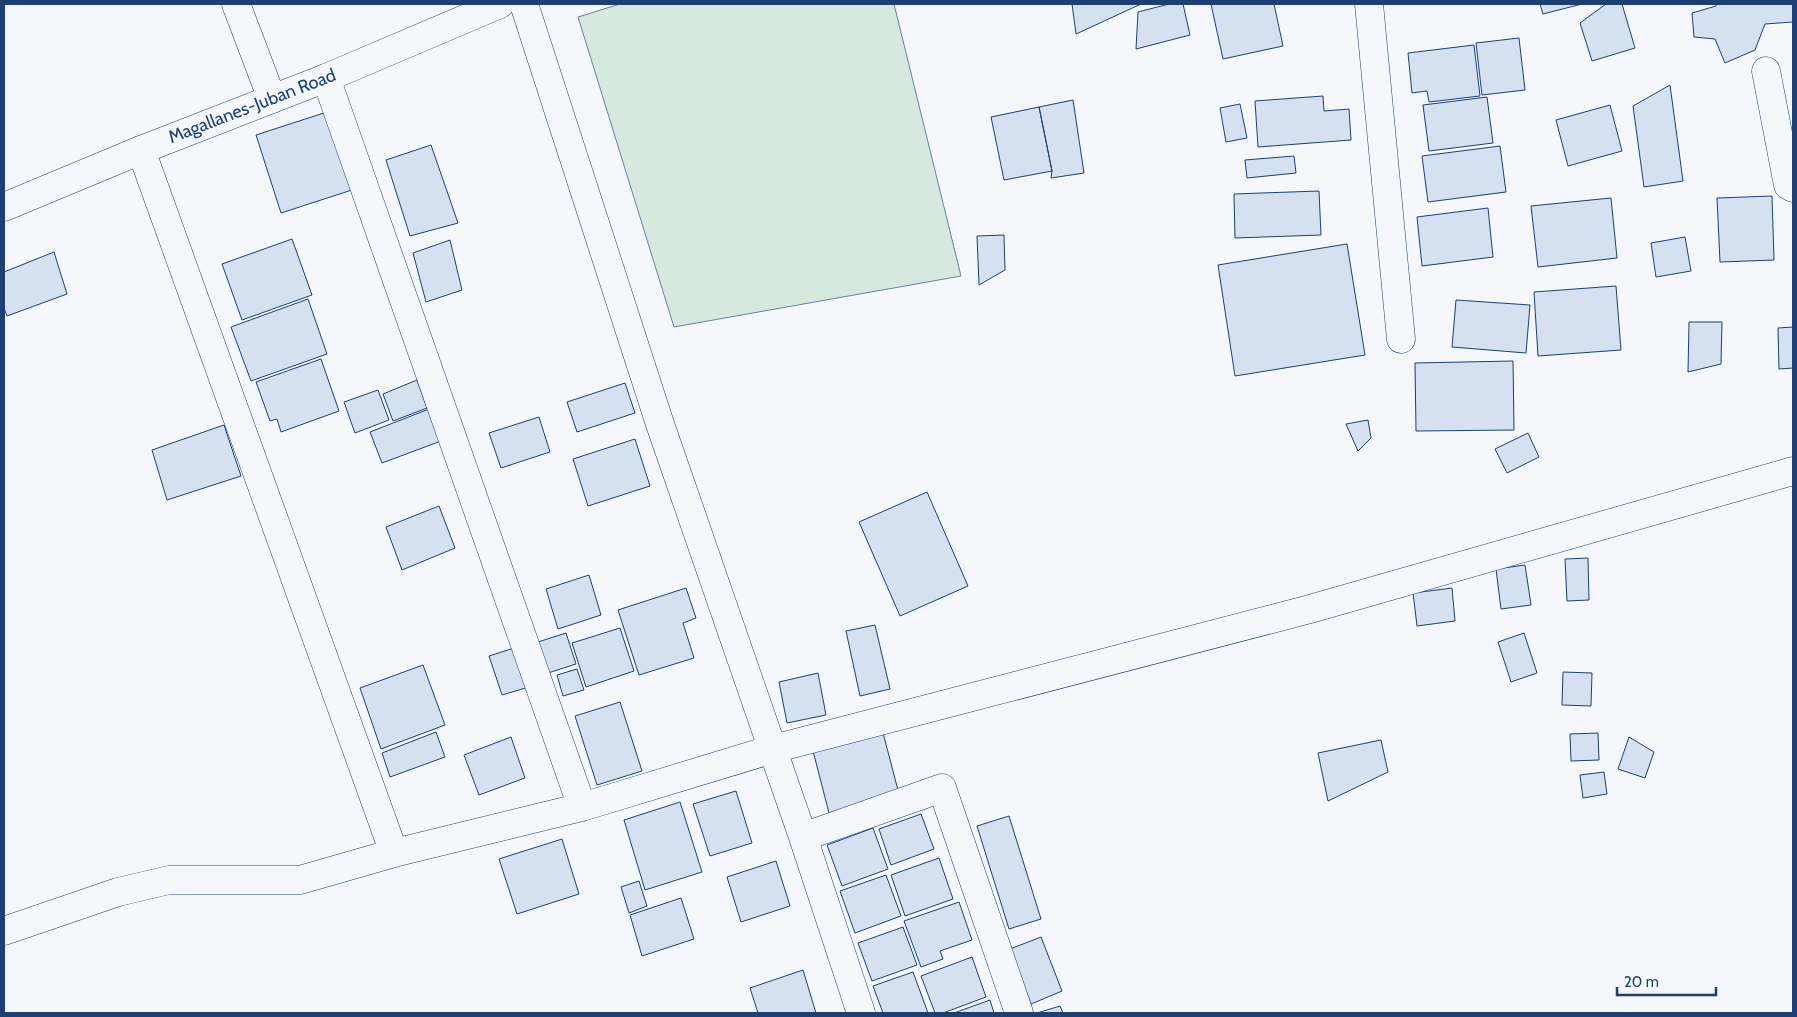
<svg xmlns="http://www.w3.org/2000/svg" width="1797" height="1017" font-family="Cabin,sans-serif">
<style>
.green{fill:#d7e8df;stroke:#687fa3}
.building{fill:#d5e0f0;stroke:#1d3f73}
.lines{fill:none;stroke-linecap:round;stroke-linejoin:round}
.minor-casing{stroke:#1d3f73;stroke-width:29}
.secondary-casing{stroke:#1d3f73;stroke-width:29}
.minor{stroke:#f4f7fb;stroke-width:28}
.secondary{stroke:#f4f7fb;stroke-width:28}
.labels{text-anchor:middle;stroke-width:4;stroke-linejoin:round;paint-order:stroke}
.street-label{font-size:18px;fill:#1d3f73;stroke:#f4f7fb}
</style>
<rect width="100%" height="100%" fill="#f4f7fb"/>
<path class="green" d="M620 4H894L961 276 674 327 578 17Z"/>
<path class="building" d="M1072 4H1141L1076 34Z
M1169 4H1183L1190 35 1136 49 1138 12Z
M1211 4H1274L1283 46 1223 59Z
M1540 4H1582L1543 14Z
M1606 4H1622L1635 48 1592 61 1580 23Z
M1716 4H1793V22L1765 24 1755 50 1725 63 1715 39 1694 37 1692 13 1716 6Z
M1519 38 1525 90 1482 95 1476 43Z
M1474 45 1480 96 1429 102 1427 91 1412 93 1408 53Z
M1670 85 1683 181 1644 187 1633 106Z
M1323 96 1324 111 1349 109 1351 140 1258 147 1255 101Z
M1487 97 1493 143 1429 151 1423 105Z
M1073 100 1084 173 1051 178 1052 171 1039 107Z
M1240 104 1247 138 1226 142 1220 108Z
M1610 105 1622 151 1568 166 1556 120Z
M1039 107 1052 171 1004 180 991 117Z
M333 110 358 188 281 213 256 135Z
M431 145 458 223 410 236 386 160Z
M1500 146 1506 192 1428 202 1422 156Z
M1294 156 1296 173 1247 178 1245 160Z
M1319 191 1321 235 1235 238 1234 194Z
M1772 196 1774 260 1720 262 1717 198Z
M1611 198 1617 258 1538 267 1531 206Z
M1488 208 1493 257 1422 266 1417 217Z
M1004 235 1005 270 979 285 977 236Z
M1685 237 1691 271 1656 277 1651 243Z
M292 239 312 295 242 320 222 264Z
M450 240 462 290 426 302 413 253Z
M1347 244 1365 355 1235 376 1218 265Z
M54 252 67 294 7 316 4 308V272Z
M1616 286 1621 350 1538 356 1534 292Z
M308 299 327 354 251 381 231 327Z
M1456 300 1530 305 1526 353 1452 347Z
M1689 322H1722L1721 364 1688 372Z
M1793 327V368L1779 369 1778 328Z
M321 359 339 411 281 432 277 419 270 421 256 382Z
M1513 361 1514 430 1416 431 1415 363Z
M417 380 427 408 393 421 383 394Z
M625 383 635 413 577 432 567 402Z
M378 390 389 420 355 433 344 402Z
M429 409 441 441 382 463 370 432Z
M539 417 550 452 501 468 489 433Z
M1368 420 1371 438 1358 451 1346 424Z
M224 425 241 476 167 500 152 450Z
M1528 433 1539 457 1507 473 1495 449Z
M635 439 650 486 588 506 573 459Z
M927 492 968 586 900 616 859 522Z
M439 506 455 548 402 570 386 527Z
M1588 558 1589 600 1567 601 1565 559Z
M1525 565 1531 605 1501 609 1496 569Z
M589 575 601 615 558 629 546 589Z
M686 588 696 618 683 623 694 658 639 675 618 610Z
M1452 588 1455 621 1417 626 1413 593Z
M875 625 890 689 860 696 846 631Z
M620 628 634 671 586 687 572 643Z
M566 633 576 664 548 673 538 642Z
M1524 633 1537 673 1511 682 1498 642Z
M517 647 529 687 502 695 489 656Z
M423 665 445 725 381 749 360 688Z
M577 669 584 690 563 696 557 675Z
M1563 672 1592 673 1591 706 1562 705Z
M818 673 826 715 787 723 779 682Z
M620 702 642 771 597 785 575 716Z
M882 729 899 794 829 813 812 747Z
M436 732 445 757 390 777 382 753Z
M1598 733 1599 760 1571 761 1570 734Z
M511 737 525 778 479 795 464 755Z
M1629 737 1654 752 1645 778 1618 769Z
M1381 740 1388 772 1328 801 1318 753Z
M1604 772 1607 794 1583 798 1580 775Z
M736 791 752 843 710 856 693 804Z
M680 802 702 872 645 890 624 820Z
M921 814 934 849 891 865 879 829Z
M1009 816 1041 919 1009 929 977 826Z
M873 828 888 869 842 886 827 845Z
M562 839 579 894 517 914 499 859Z
M939 858 953 899 905 916 891 875Z
M776 861 790 906 741 922 727 877Z
M886 875 901 916 855 933 840 891Z
M639 881 647 906 629 913 621 887Z
M681 898 694 939 642 956 630 915Z
M959 902 972 940 940 951 943 959 921 967 904 921Z
M903 927 917 965 872 981 858 943Z
M1041 937 1062 991 1031 1004 1010 949Z
M972 957 986 997 943 1013H935L921 976Z
M803 970 816 1013H758L750 988Z
M913 972 928 1013H883L873 986Z
M990 1000 994 1013H954Z
M1060 1006 1063 1013H1037Z"/>
<g class="lines">
<g class="minor-casing">
<path id="minor" d="M236 4 272 99
M524 4 660 424 803 837 861 1013
M1369 4 1401 339
M1766 71 1788 185 1793 188
M326 78 582 807
M141 150 394 853 582 807 773 749 1310 609 1793 471
M803 837 942 788 1019 1013
M4 931 118 892 169 880H300L394 853"/>
</g>
<g class="secondary-casing">
<path id="secondary" d="M4 207 141 150 326 78 500 4"/>
</g>
<use href="#minor" class="minor"/>
<use href="#secondary" class="secondary"/>
</g>
<g class="labels">
<g class="street-label">
<text transform="translate(252 106) rotate(-21)" y="6">Magallanes-Juban Road</text>
</g>
</g>
<rect width="1797" height="1017" fill="none" stroke="#1d3f73" stroke-width="10"/>
<path d="M1617 987v8h99v-8" fill="none" stroke="#1d3f73" stroke-width="2.5"/>
<text x="1624" y="987" font-size="15" fill="#1d3f73" stroke="#f4f7fb" stroke-width="4" paint-order="stroke">20 m</text>
</svg>
